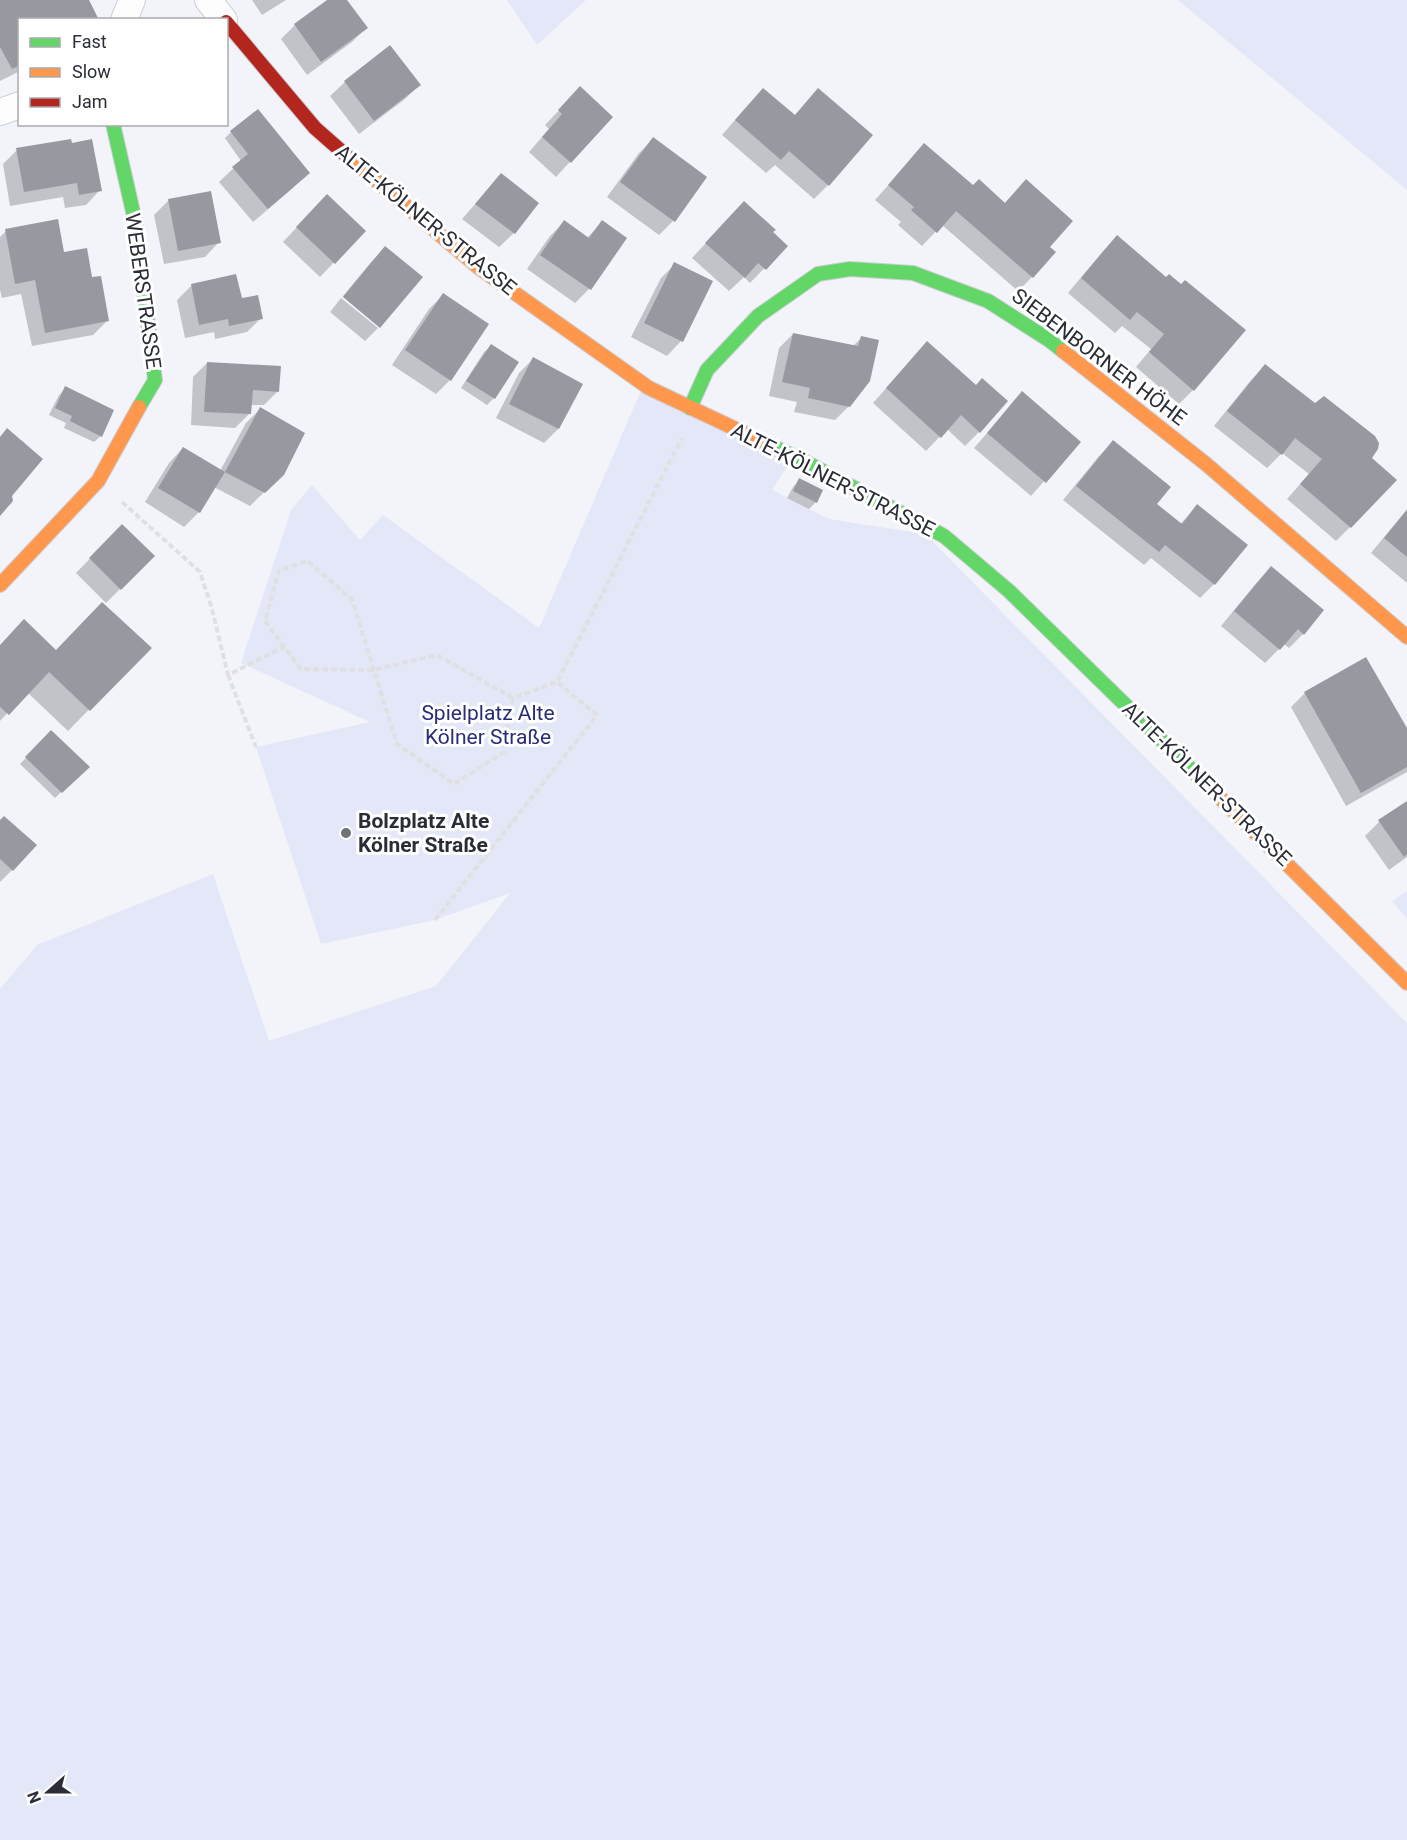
<svg xmlns="http://www.w3.org/2000/svg" width="1407" height="1840" font-family="Roboto,sans-serif">
<style>
.green{fill:#e3e7f7}
.shadow{fill:#0003}
.building{fill:#9899a0}
.lines{fill:none;stroke-linecap:round;stroke-linejoin:round}
.street-casing{stroke:#cdcfd6;stroke-width:28}
.fast-casing{stroke:#cdcfd6;stroke-width:16}
.slow-casing{stroke:#cdcfd6;stroke-width:16}
.jam-casing{stroke:#cdcfd6;stroke-width:16}
.path{stroke:#e0e0e2;stroke-width:4;stroke-dasharray:6 3;stroke-linecap:butt}
.street{stroke:#fdfdfe;stroke-width:26}
.fast{stroke:#63d668;stroke-width:14}
.slow{stroke:#ff974d;stroke-width:14}
.jam{stroke:#b3261e;stroke-width:14}
.poi-dot{fill:#70737b;stroke:#fff;stroke-width:2}
.labels{text-anchor:middle;stroke-width:6;stroke-linejoin:round;paint-order:stroke}
.street-label{font-size:21px;fill:#2a2d37;stroke:#fff}
.park-label{font-size:21px;fill:#292c79;stroke:#fff}
.poi-label{font-size:21px;font-weight:bold;fill:#2a2d37;stroke:#fff;text-anchor:start}
</style>
<rect width="100%" height="100%" fill="#f3f4fa"/>
<path class="green" d="M507 0H586L537 45Z
M1178 0H1407V190Z
M642 388 792 459 772 490 829 519 925 534 1407 1023V1840H0V989L37 945 213 874 269 1041 436 986 510 893 435 920 321 944 256 747 370 722 241 663 291 510 312 485 360 540 383 515 539 628Z
M1407 891V919L1392 901Z"/>
<path class="shadow" d="M0 0H88L20 20V71L0 81Z
M252 0H286L262 15Z
M329 0H346L366 28 352 42 307 75 281 39 295 25Z
M390 47 419 85 405 99 359 134 330 96 345 82Z
M818 90 828 185 814 199 775 165 766 173 722 135 749 104 794 116Z
M566 103 611 117 556 177 529 152 549 129 545 125Z
M231 132 294 187 253 222 219 182 241 161 225 138Z
M653 139 705 177 673 221 659 235 607 197 639 153Z
M71 145 100 190 86 205 65 208 63 197 10 206 3 164 17 150Z
M924 145 973 187 1004 204 1026 181 1048 247 1032 277 1018 291 942 225 922 246 898 225 901 222 875 200Z
M501 175 514 233 499 247 462 219Z
M169 200 219 242 205 257 164 264 154 215Z
M313 210 364 231 320 277 283 242Z
M730 217 771 233 786 246 750 283 744 277 729 291 692 258Z
M564 222 587 238 602 222 625 238 589 289 575 303 527 269 550 236Z
M6 231 63 254 91 279 107 321 93 335 32 346 21 294 2 298 0 290V237Z
M1117 237 1193 390 1179 404 1136 367 1151 349 1122 326 1115 333 1068 293 1103 251Z
M385 248 380 326 343 296 371 262Z
M675 264 711 282 681 341 667 356 631 337 661 278Z
M192 285 240 300 261 318 247 332 215 339 214 332 185 338 177 300Z
M443 295 450 380 436 394 392 365 429 309Z
M341 298 378 328 365 341 330 312Z
M793 334 852 347 861 338 849 406 835 420 794 412 797 402 769 396 779 348Z
M491 346 517 363 494 398 487 405 461 388 484 352Z
M913 358 979 432 965 446 947 429 926 451 873 403Z
M533 359 581 384 558 429 544 443 496 418 519 373Z
M207 363 278 391 264 405H250L249 414 235 428 191 425 193 377Z
M1265 366 1370 459 1350 527 1336 541 1287 499 1309 474 1282 453 1267 468 1214 426 1251 380Z
M66 388 101 436 94 442 64 428 66 423 49 415 59 395Z
M1022 393 1079 442 1031 496 974 448Z
M260 409 283 474 250 506 214 487 199 512 184 527 145 502 169 463 183 448 220 471 246 423Z
M1113 442 1155 504 1180 524 1198 506 1214 584 1200 598 1151 558 1144 565 1063 500 1099 456Z
M799 480 816 502 809 509 787 498 793 487Z
M1407 509V583L1371 553Z
M122 526 153 556 106 603 76 573Z
M1271 568 1303 634 1289 648 1284 644 1265 663 1221 626 1257 582Z
M0 646 56 652 149 648 68 731 27 692 0 721Z
M1305 693 1407 730V772L1346 806 1291 707Z
M51 732 87 767 55 798 20 764Z
M1407 803V857L1389 870 1365 836 1379 822Z
M0 822 12 870 0 882Z"/>
<path class="building" d="M0 0H89L99 20H20V65L12 69 0 47Z
M327 0H347L368 28 321 62 294 24Z
M390 45 421 85 374 121 344 81Z
M580 86 613 117 571 163 542 137 562 114 558 110Z
M763 88 795 115 818 88 873 135 829 186 789 151 781 160 735 120Z
M258 109 310 173 268 209 232 167 248 154 230 131Z
M653 137 707 177 675 222 620 182Z
M71 139 72 143 92 139 102 191 79 195 77 183 24 192 16 148Z
M924 143 973 185 979 179 1005 203 1026 179 1073 221 1050 247 1056 252 1033 278 956 211 937 233 911 210 914 207 888 185Z
M501 173 539 203 515 234 475 204Z
M211 191 221 243 178 251 168 199Z
M327 194 366 231 335 264 296 227Z
M744 201 776 230 773 232 788 246 766 270 758 263 745 278 705 243Z
M58 219 64 252 87 248 92 277 101 276 109 321 45 333 35 280 15 284 5 229Z
M564 220 589 238 602 220 627 238 591 290 540 255Z
M1117 235 1166 277 1169 274 1181 284 1185 280 1246 330 1194 391 1149 352 1164 334 1137 312 1130 320 1081 278Z
M385 246 423 277 380 328 343 297Z
M674 262 713 281 683 342 644 323Z
M236 274 242 298 258 295 263 319 229 326 228 319 199 325 191 284Z
M443 293 489 324 451 381 405 350Z
M793 333 858 346 861 336 879 340 870 381 850 407 808 398 810 388 782 382Z
M927 341 976 385 982 378 1008 401 980 433 961 415 941 438 886 388Z
M491 344 519 362 495 399 466 381Z
M533 357 583 384 559 429 509 404Z
M207 362 281 366 279 392 253 390 251 414 204 412Z
M1265 364 1315 403 1324 396 1375 436 1379 443 1378 449 1372 458 1397 480 1351 528 1300 484 1322 459 1295 438 1282 455 1227 411Z
M65 386 114 410 102 437 70 421 72 416 55 408Z
M1022 391 1081 442 1046 483 987 433Z
M260 407 305 433 284 475 265 493 225 472Z
M7 428 43 459 12 496 13 501 0 516V437Z
M1113 440 1171 487 1157 504 1182 524 1197 504 1248 545 1215 585 1165 545 1159 552 1076 486Z
M183 447 225 472 200 513 158 488Z
M799 478 823 490 817 503 793 491Z
M1407 510V557L1384 538Z
M122 524 155 556 121 590 89 558Z
M1271 566 1324 610 1304 635 1298 629 1280 650 1234 611Z
M102 602 152 648 90 711 49 672 9 715 0 707V645L24 619 56 650Z
M1366 657 1407 728V767L1361 793 1304 692Z
M51 730 90 767 62 793 25 757Z
M1407 801V854L1404 857 1378 820Z
M4 816 37 845 13 871 0 859V820Z"/>
<g class="lines">
<g class="street-casing">
<path id="street" d="M208 0 224 20
M124 20 132 0
M0 112 20 105"/>
</g>
<g class="fast-casing">
<path id="fast" d="M113 124 136 225 155 380 139 407
M690 408 707 370 758 316 818 274 850 269 913 273 988 301 1049 340 1063 351
M759 440 802 460 944 536 1009 591 1201 779"/>
</g>
<g class="slow-casing">
<path id="slow" d="M348 157 478 267 649 388 759 440
M1063 351 1206 464 1407 637
M0 585 98 481 139 407
M1201 779 1407 983"/>
</g>
<g class="jam-casing">
<path id="jam" d="M226 22 315 128 348 157"/>
</g>
<path class="path" d="M122 502 200 572 212 609 228 675 284 647
M228 675 256 747
M513 698 437 655 373 670 301 669 265 621 279 570 308 561 352 600 397 744 454 784 504 752 513 698 557 682 682 438
M435 920 597 715 557 682"/>
<use href="#street" class="street"/>
<use href="#fast" class="fast"/>
<use href="#slow" class="slow"/>
<use href="#jam" class="jam"/>
</g>
<circle class="poi-dot" cx="346" cy="833" r="6"/>
<g class="labels">
<g class="street-label">
<text transform="translate(426 220) rotate(39)" y="7">ALTE-KÖLNER-STRASSE</text>
<text transform="translate(143 291) rotate(82)" y="7">WEBERSTRASSE</text>
<text transform="translate(1099 357) rotate(37)" y="7">SIEBENBORNER HÖHE</text>
<text transform="translate(833 480) rotate(27)" y="7">ALTE-KÖLNER-STRASSE</text>
<text transform="translate(1207 784) rotate(44)" y="7">ALTE-KÖLNER-STRASSE</text>
</g>
<g class="park-label">
<text x="488" y="720">Spielplatz Alte<tspan x="488" dy="24">Kölner Straße</tspan></text>
</g>
<g class="poi-label">
<text x="358" y="828">Bolzplatz Alte<tspan x="358" dy="24">Kölner Straße</tspan></text>
</g>
</g>
<rect x="18" y="18" width="210" height="108" fill="#ffffff" stroke="#aaabaf" stroke-width="1.5"/>
<rect x="30" y="38" width="30" height="9" fill="#63d668" stroke="#aaabaf" stroke-width="1.5"/>
<text x="72" y="48" font-size="18" fill="#2a2d37">Fast</text>
<rect x="30" y="68" width="30" height="9" fill="#ff974d" stroke="#aaabaf" stroke-width="1.5"/>
<text x="72" y="78" font-size="18" fill="#2a2d37">Slow</text>
<rect x="30" y="98" width="30" height="9" fill="#b3261e" stroke="#aaabaf" stroke-width="1.5"/>
<text x="72" y="108" font-size="18" fill="#2a2d37">Jam</text>
<g transform="translate(48 1792) rotate(249)" stroke="#ffffff" stroke-width="4.5" paint-order="stroke">
<path d="M0-4.5L10 22L0 15L-10 22Z" fill="#2a2d37"/>
<text y="-9" font-size="16" font-weight="bold" text-anchor="middle" fill="#2a2d37">N</text>
</g>
</svg>
